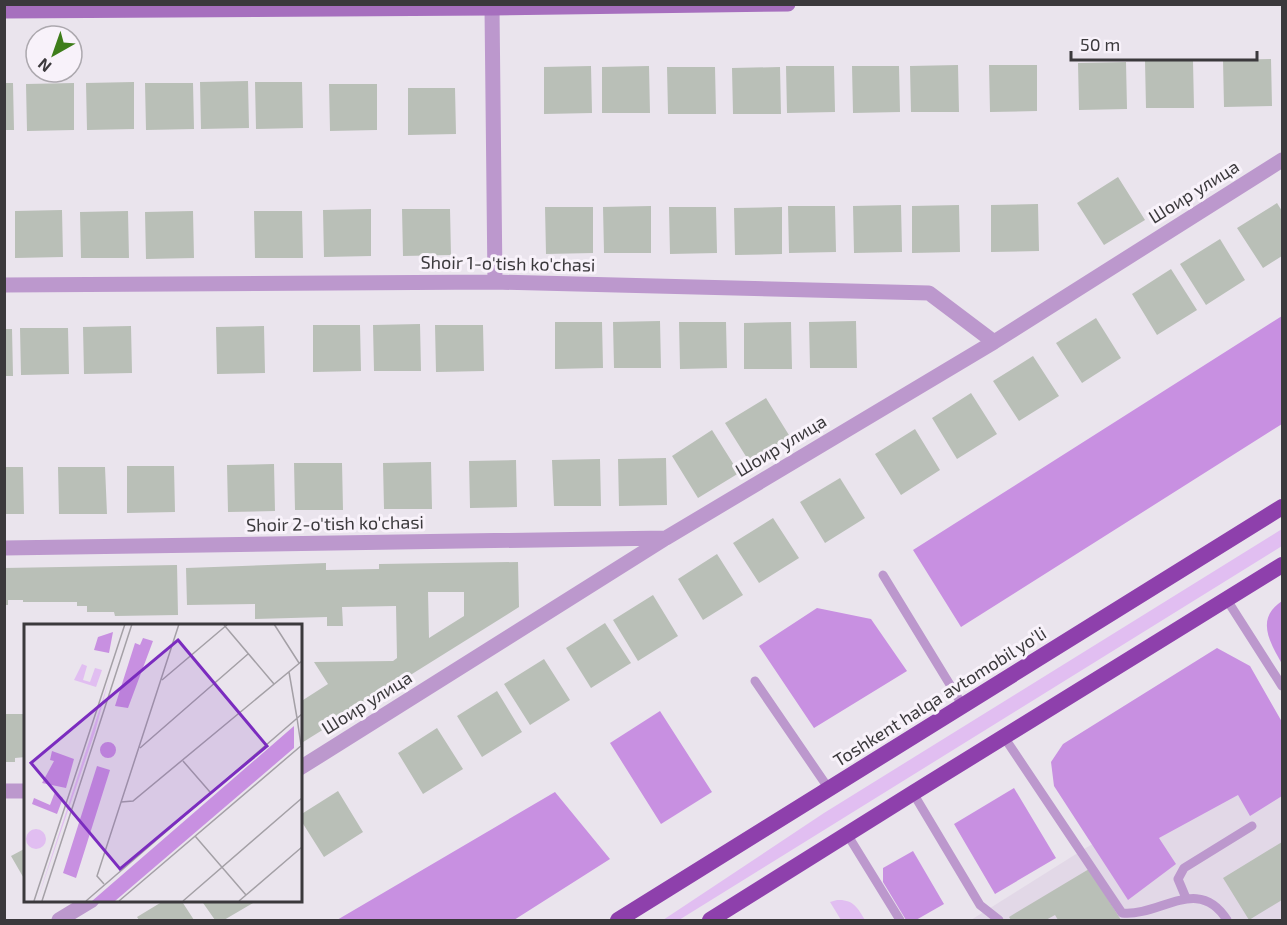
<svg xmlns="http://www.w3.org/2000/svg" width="1287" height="925" font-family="'Exo 2',sans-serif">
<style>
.built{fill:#e2d8e7}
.green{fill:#e1bef1}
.forest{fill:#c890e1}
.building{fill:#b9bfb7;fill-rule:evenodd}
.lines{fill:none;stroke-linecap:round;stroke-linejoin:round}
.service{stroke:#bc98cd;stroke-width:9}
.minor{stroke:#bc98cd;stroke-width:15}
.secondary{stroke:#a66fbe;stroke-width:15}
.trunk{stroke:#8e40ac;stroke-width:16}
.labels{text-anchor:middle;stroke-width:6;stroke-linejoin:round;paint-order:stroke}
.street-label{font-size:18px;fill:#3b393c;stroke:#f8f2fa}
.inset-road{fill:none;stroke:#a4a0a6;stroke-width:1.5}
.view{fill:#7b2cbf;fill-opacity:0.15;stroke:#7b2cbf;stroke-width:3}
.inset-edge{fill:none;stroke:#3b393c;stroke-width:3}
</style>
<rect width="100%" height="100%" fill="#eae4ed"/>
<path class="built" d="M1282 737V920H971L1084 849Z"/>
<path class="green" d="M1282 529V546L679 920H663L824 813Z
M837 900C853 899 858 908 865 920H841L830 902Z"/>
<path class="forest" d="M1282 316V424L961 627 913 550Z
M1282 601V664C1270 642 1255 619 1282 601Z
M817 608 871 619 907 671 814 728 759 646Z
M1217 648 1250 666 1282 722V796L1250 816 1238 795 1159 838 1176 864 1128 900 1054 786 1051 762 1063 744Z
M660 711 712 792 661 824 610 743Z
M1014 788 1056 858 995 894 954 824Z
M555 792 610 859 514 920H337Z
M913 851 944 904 916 920H906L883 882V868Z"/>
<path class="building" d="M1271 59 1272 106 1224 107 1223 60Z
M1145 61H1193L1194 108H1146Z
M1126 62 1127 109 1079 110 1078 63Z
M958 65 959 112H911L910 66Z
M989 65H1037V111L990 112Z
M591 66 592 113 544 114V67Z
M649 66 650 113H602V67Z
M786 66H834L835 112 787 113Z
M852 66H899L900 112 853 113Z
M667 67H715L716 114H668Z
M780 67 781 114H733L732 68Z
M248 81 249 128 201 129 200 82Z
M134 82V129L87 130 86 83Z
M255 82H302L303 128 256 129Z
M4 83H13L14 130H4Z
M74 83V130L27 131 26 84Z
M145 83H193L194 129 146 130Z
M329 84H377V130L330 131Z
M408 88H455L456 134 408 135Z
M1118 177 1145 220 1104 245 1077 203Z
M1277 203 1282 211V256L1263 268 1237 228Z
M1038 204 1039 251 991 252V205Z
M901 205 902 252 854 253 853 206Z
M959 205 960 252 912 253V206Z
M651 206V253H604L603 207Z
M788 206H835L836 252 789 253Z
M545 207H593V253L546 254Z
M669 207H716L717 253 670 254Z
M782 207V254L735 255 734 208Z
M371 209V256L324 257 323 210Z
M402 209H450L451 255 403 256Z
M62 210 63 257 15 258V211Z
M128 211 129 258H81L80 212Z
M193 211 194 258 146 259 145 212Z
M254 211H302L303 258H255Z
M1220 239 1245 280 1206 305 1180 264Z
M1171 269 1197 310 1157 335 1132 294Z
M1096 318 1121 358 1082 383 1056 343Z
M660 321 661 368H614L613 322Z
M856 321 857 368H810L809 322Z
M555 322H602L603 368 555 369Z
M679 322H726L727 368 680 369Z
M791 322 792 369H744V323Z
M420 324 421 371H374L373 325Z
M313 325H360L361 371 313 372Z
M435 325H483L484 371 436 372Z
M131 326 132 373 84 374 83 327Z
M264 326 265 373 217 374 216 327Z
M20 328H68L69 374 21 375Z
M4 329H12L13 376H4Z
M1033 356 1059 396 1019 421 993 381Z
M971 393 997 434 957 459 932 418Z
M766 398 792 440 752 466 725 423Z
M915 429 940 470 901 495 875 454Z
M712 430 739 473 698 498 672 456Z
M666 458 667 505 619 506 618 459Z
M600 459 601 506H554L552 460Z
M516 460 517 507 470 508 469 461Z
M431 462 432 509H384L383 463Z
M294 463H342L343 510H295Z
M274 464 275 511 228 512 227 465Z
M127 466H174L175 512 127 513Z
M4 467H23L24 514H4Z
M58 467H105L107 514H59Z
M840 478 865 518 825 543 800 502Z
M773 518 799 558 759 583 733 543Z
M717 554 743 595 703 620 678 579Z
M518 562 519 607 300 744V702L328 684 314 662 393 661 397 658 396 606 342 607 343 626H327V617L255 619V604L187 605 186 568 326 563V570L379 569V564ZM428 592H464V616L429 638Z
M177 565 178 615 115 616 114 612H87V606H77V602H23V600H8V605H4V568Z
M653 595 678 636 638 661 613 620Z
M605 623 631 663 591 688 566 648Z
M544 659 570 700 530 725 504 684Z
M497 691 522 732 482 757 457 716Z
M4 714H26V757L15 758V762H4Z
M437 728 463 769 423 794 398 753Z
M338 791 363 832 324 857 300 819V815Z
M1282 842V900L1249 920 1223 878Z
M26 848V882L11 856Z
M1089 869 1121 920H1058L1055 915 1046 920H1011L1009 917Z
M165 900H181L194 920H139L137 917Z
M201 900H258L224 920H215Z"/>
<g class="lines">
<path class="service" d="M883 575 963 706
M1227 600 1282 686
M755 681 829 789
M1004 737 1122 913C1160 917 1198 874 1227 920
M913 793 980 905 999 920
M847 834 900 920
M1186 898 1178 879 1184 868 1252 826"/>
<path class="minor" d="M492 8 495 282
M4 285 495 282 929 293 994 342
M4 548 666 538
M300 768 666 538 994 342 1282 160
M4 791H26
M59 920 92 900"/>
<path class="secondary" d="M4 11 492 8 788 4"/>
<path class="trunk" d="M618 920 1282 507
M710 920 913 793 1282 565"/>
</g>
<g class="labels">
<g class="street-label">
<text transform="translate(1194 192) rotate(-32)" y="6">Шоир улица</text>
<text transform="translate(508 264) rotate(1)" y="6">Shoir 1-o'tish ko'chasi</text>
<text transform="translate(781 446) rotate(-31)" y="6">Шоир улица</text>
<text transform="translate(335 524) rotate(-1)" y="6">Shoir 2-o'tish ko'chasi</text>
<text transform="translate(940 697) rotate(-32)" y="6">Toshkent halqa avtomobil yo'li</text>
<text transform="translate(367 703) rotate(-32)" y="6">Шоир улица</text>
</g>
</g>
<g transform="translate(24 624)">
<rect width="278" height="278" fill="#eae4ed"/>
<path d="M58 40 63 42 59 56 66 58 71 44 78 46 72 63 50 56ZM84 59 71 108 13 277ZM2 215a10 10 0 1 1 20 0a10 10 0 1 1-20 0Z" fill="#e1bef1"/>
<path d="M89 8 85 29 70 26 74 13ZM119 14 129 17 104 84 91 82 111 19 116 21ZM270 102V124L91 277H68ZM76 126a8 8 0 1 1 16 0a8 8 0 1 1-16 0ZM28 127 50 135 42 164 18 159 30 137 26 136ZM73 142 86 146 52 254 39 249ZM31 168 39 174 33 190 8 180 10 174 26 181Z" fill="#c890e1"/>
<path class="inset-road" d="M250 0 275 39M200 1 250 60M265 48 273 94M138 56 204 0M273 94 277 121M116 124 224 30M159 137 186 168M97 178 109 177 278 37M171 212 222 271M80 260 73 252 155 0M10 277 101 0M18 277 108 0M62 277 278 90M95 277 278 121M159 277 278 174M215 277 278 223"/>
<path class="view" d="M154 16 243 122 96 245 7 139Z"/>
<rect width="278" height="278" class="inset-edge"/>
</g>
<rect width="1287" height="925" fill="none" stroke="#3b393c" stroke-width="12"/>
<g transform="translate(54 54) rotate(220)"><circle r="28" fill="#f8f2fa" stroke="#aca8ae" stroke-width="1.5"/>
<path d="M0-4.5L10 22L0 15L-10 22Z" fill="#3e7d1a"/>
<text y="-9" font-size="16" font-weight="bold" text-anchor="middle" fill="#3b393c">N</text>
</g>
<path d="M1071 51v9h186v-9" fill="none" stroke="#3b393c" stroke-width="3"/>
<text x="1080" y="51" font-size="18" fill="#3b393c" stroke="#f8f2fa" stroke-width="4.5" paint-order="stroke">50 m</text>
</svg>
